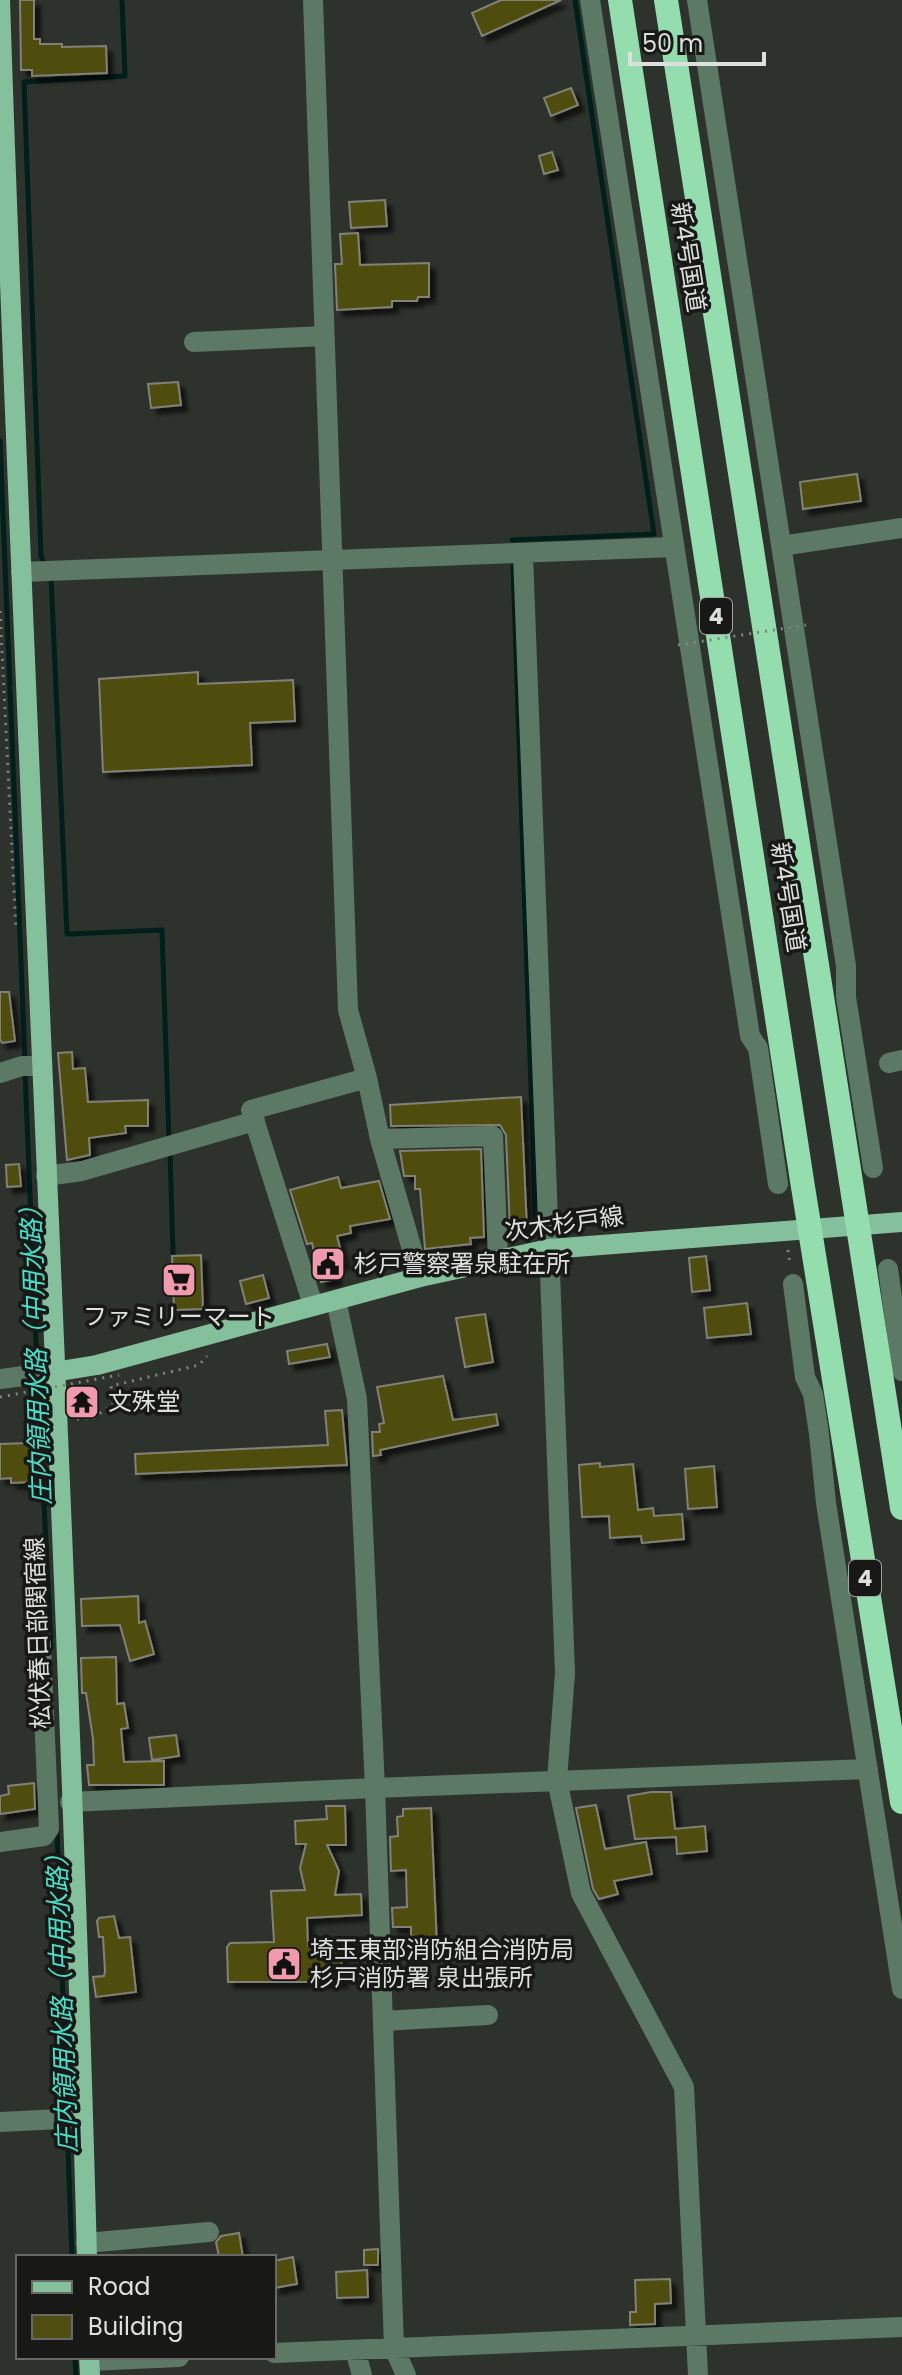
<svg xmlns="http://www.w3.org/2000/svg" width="902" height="2375" font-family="Poppins,'Noto Sans JP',sans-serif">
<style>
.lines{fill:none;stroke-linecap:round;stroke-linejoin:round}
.stream{stroke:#001e1a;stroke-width:5}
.building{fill:#504d11;stroke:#818178;stroke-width:2;filter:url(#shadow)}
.path{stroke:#81847f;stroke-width:3;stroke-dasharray:2 6;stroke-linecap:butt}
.minor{stroke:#5c7966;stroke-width:20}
.major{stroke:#84c09b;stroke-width:20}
.highway{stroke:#93ddaf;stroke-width:24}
.path-bridge{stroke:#81847f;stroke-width:3;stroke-dasharray:2 6;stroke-linecap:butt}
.labels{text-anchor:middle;stroke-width:7;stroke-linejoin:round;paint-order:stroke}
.shield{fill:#181916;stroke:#a2a4a1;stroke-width:2}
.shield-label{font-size:22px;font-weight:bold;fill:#dde0dc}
.street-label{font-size:24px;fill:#dde0dc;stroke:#181916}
.poi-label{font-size:24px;fill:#dde0dc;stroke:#181916;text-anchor:start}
.water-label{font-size:26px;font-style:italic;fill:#4adec9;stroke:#181916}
</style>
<defs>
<filter id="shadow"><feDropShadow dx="6" dy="6" stdDeviation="2" flood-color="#0009"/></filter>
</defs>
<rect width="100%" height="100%" fill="#2e322c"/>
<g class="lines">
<path class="stream" d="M0 441 25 1061
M512 540 654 534 575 0
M45 565 41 556 24 82 125 76 122 0
M513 566 536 1232
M51 577 67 934 162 930 169 1141
M25 1071 37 1369
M170 1151 173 1253
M38 1379 51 1648
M57 1830 67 2112
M67 2122 72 2257
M75 2357 76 2375"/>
</g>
<path class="building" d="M20 0H34V39H40V44H62V47L106 46 107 73 32 76V70H21Z
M501 0H561L482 36 472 13Z
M571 88 578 105 551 116 544 98Z
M552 152 558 170 544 174 539 156Z
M385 200 387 226 351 228 349 202Z
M358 233 360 265 429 263V297H418L417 301H392V307L337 310 335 264H342L340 234Z
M178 382 181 405 151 408 148 384Z
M857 474 861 501 803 509 800 482Z
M198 672V684L293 680 295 721 250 723 252 765 103 772 99 679Z
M0 992H9L15 1041 2 1043 0 1039Z
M72 1052 73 1069 85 1068 88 1102 148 1100V1126H125L126 1133 89 1138 90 1155 67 1160 58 1053Z
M521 1097 527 1229 510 1230 506 1135 500 1125 391 1126 390 1105Z
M481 1149 484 1237 470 1238 471 1244 425 1249 420 1189H415V1176H404L400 1151Z
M19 1164 21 1186 7 1187 6 1165Z
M338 1177 341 1188 379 1181 390 1219 350 1226 351 1233 337 1236 344 1263 332 1266 336 1279 321 1282 312 1243 307 1244 290 1190Z
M201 1255 203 1309 174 1310 172 1256Z
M706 1256 710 1290 692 1292 689 1258Z
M263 1275 269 1298 246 1304 240 1281Z
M747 1303 751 1334 707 1338 704 1308Z
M485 1314 493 1362 465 1367 456 1318Z
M327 1344 330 1357 289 1364 287 1351Z
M443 1376 453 1420 496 1414 498 1425 380 1450 381 1455 373 1456 372 1432H380L379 1424 384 1423 377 1387Z
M342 1410 347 1465 136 1474 135 1454 328 1445 325 1411Z
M29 1443 31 1482 11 1483V1478L0 1479V1444Z
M600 1463V1467L633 1464 638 1510 653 1508 654 1516 682 1514 684 1539 642 1543 641 1536 610 1538 609 1516 582 1517 579 1465Z
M714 1466 717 1507 688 1509 685 1469Z
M138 1596 139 1623 145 1621 154 1654 130 1661 120 1625 82 1626 81 1599Z
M116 1657 117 1704 124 1703 128 1728 121 1729 124 1762 164 1761V1785H89L87 1765H94L93 1739 86 1693H82L81 1658Z
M176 1735 179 1756 152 1760 149 1738Z
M34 1783 35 1809 0 1814V1796L9 1794 8 1786Z
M651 1792H671L675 1829 705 1826 707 1851 677 1854 676 1837 635 1839 628 1796Z
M596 1805 605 1849 646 1842 652 1874 614 1881 618 1894 599 1899 593 1889 576 1808Z
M326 1806H345L346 1845H327L339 1871 335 1895 361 1894 362 1915 307 1918 308 1946H341L342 1982H228L227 1947 230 1943 274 1942 271 1891 305 1890 300 1868 306 1844H296L295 1821 327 1819Z
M431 1808 437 1946H411V1927H393L392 1908 407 1907 406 1870 391 1871 390 1837 398 1836 397 1817 403 1816V1809Z
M114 1916 119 1938 130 1937 136 1992 96 1997 93 1977 104 1976 105 1971 103 1937H99L97 1921 99 1918Z
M239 2233 243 2257H219L216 2242 221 2236Z
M378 2249V2265H364V2250Z
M293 2257 297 2284 274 2288V2261Z
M367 2270 368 2297 337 2298 336 2272Z
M670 2279 671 2303 655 2304V2324L630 2325V2312H636L635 2280Z"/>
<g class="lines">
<path class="path" d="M0 611 16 930
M788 1250 790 1265
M77 1419 95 1417 113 1404 111 1386 199 1365 207 1356"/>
<path class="minor" d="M313 0 348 1010 367 1078
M590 0 750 1036 758 1048 778 1184
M697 0 846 966V997L873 1168
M194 342 324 336
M781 546 902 528
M523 555 565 1673 557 1780 581 1893 684 2087 698 2375
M21 572 674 547
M889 1063 902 1060
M0 1073 22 1066H41
M380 1139 493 1136 498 1259
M46 1176 82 1171 255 1121
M888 1269 902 1371
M793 1284 805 1377 813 1394 819 1434 826 1503 902 1989
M313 1305 251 1110 367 1078 380 1139 420 1277
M0 1379 54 1372
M70 1802 375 1788 357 1399 336 1300
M0 1842 44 1836 49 1829 40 1624
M383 2021 488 2015
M0 2122 81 2118
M86 2243 209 2232
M355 2350 362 2375
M274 2353 902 2327
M90 2361 179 2357
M406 2375 394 2348 375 1788 868 1769"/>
<path class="major" d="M0 0C24 752 67 1504 87 2257
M54 1372 97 1365 420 1277 549 1249 902 1222
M89 2357 90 2375"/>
<path class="highway" d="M620 0 803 1187 902 1802
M666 0 902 1508"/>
<path class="path-bridge" d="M678 645 806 625
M0 1397 119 1375"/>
</g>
<defs>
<g id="civic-square" transform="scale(1.8)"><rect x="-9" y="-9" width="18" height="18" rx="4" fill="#f29aad" stroke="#181916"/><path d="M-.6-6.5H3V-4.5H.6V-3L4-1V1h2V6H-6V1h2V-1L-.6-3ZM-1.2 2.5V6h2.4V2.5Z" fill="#111"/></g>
<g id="supermarket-square" transform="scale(1.8)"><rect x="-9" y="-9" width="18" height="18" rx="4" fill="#f29aad" stroke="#181916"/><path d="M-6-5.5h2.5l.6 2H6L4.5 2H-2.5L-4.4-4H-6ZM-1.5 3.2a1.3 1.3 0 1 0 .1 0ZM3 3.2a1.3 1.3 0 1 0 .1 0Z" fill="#111"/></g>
<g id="temple-square" transform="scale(1.8)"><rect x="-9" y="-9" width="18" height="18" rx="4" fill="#f29aad" stroke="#181916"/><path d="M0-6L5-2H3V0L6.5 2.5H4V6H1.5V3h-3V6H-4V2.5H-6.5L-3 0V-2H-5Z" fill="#111"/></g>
</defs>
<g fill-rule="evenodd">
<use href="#civic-square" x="328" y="1264"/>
<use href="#supermarket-square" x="179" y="1280"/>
<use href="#temple-square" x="82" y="1402"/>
<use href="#civic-square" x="284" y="1964"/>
</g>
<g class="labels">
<g class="shield">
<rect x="700" y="598" width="32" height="36" rx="6"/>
<rect x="849" y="1560" width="32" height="36" rx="6"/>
</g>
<g class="shield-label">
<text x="716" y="624">4</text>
<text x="865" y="1586">4</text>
</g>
<g class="street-label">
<text transform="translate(688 257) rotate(81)" y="8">新4号国道</text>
<text transform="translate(788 897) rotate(81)" y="8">新4号国道</text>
<text transform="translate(564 1224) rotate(-8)" y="8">次木杉戸線</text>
<text transform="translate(38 1633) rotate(-92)" y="8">松伏春日部関宿線</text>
</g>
<g class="poi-label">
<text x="354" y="1272">杉戸警察署泉駐在所</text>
<text x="179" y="1325" text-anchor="middle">ファミリーマート</text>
<text x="108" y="1410">文殊堂</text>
<text x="310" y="1958">埼玉東部消防組合消防局<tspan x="310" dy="28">杉戸消防署 泉出張所</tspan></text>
</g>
<g class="water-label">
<text transform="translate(36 1349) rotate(-92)" y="9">庄内領用水路（中用水路）</text>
<text transform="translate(62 1997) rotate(-92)" y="9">庄内領用水路（中用水路）</text>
</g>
</g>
<rect x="16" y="2255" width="260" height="104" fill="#181916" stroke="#676965" stroke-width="2"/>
<rect x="32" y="2281" width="40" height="12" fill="#84c09b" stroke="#676965" stroke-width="2"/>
<text x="88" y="2295" font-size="24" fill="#dde0dc">Road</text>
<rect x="32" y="2315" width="40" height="24" fill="#504d11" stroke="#676965" stroke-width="2"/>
<text x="88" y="2335" font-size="24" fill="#dde0dc">Building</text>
<path d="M630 52v12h134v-12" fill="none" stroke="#dde0dc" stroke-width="4"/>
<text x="642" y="52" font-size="24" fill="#dde0dc" stroke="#181916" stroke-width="6" paint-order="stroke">50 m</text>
</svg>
